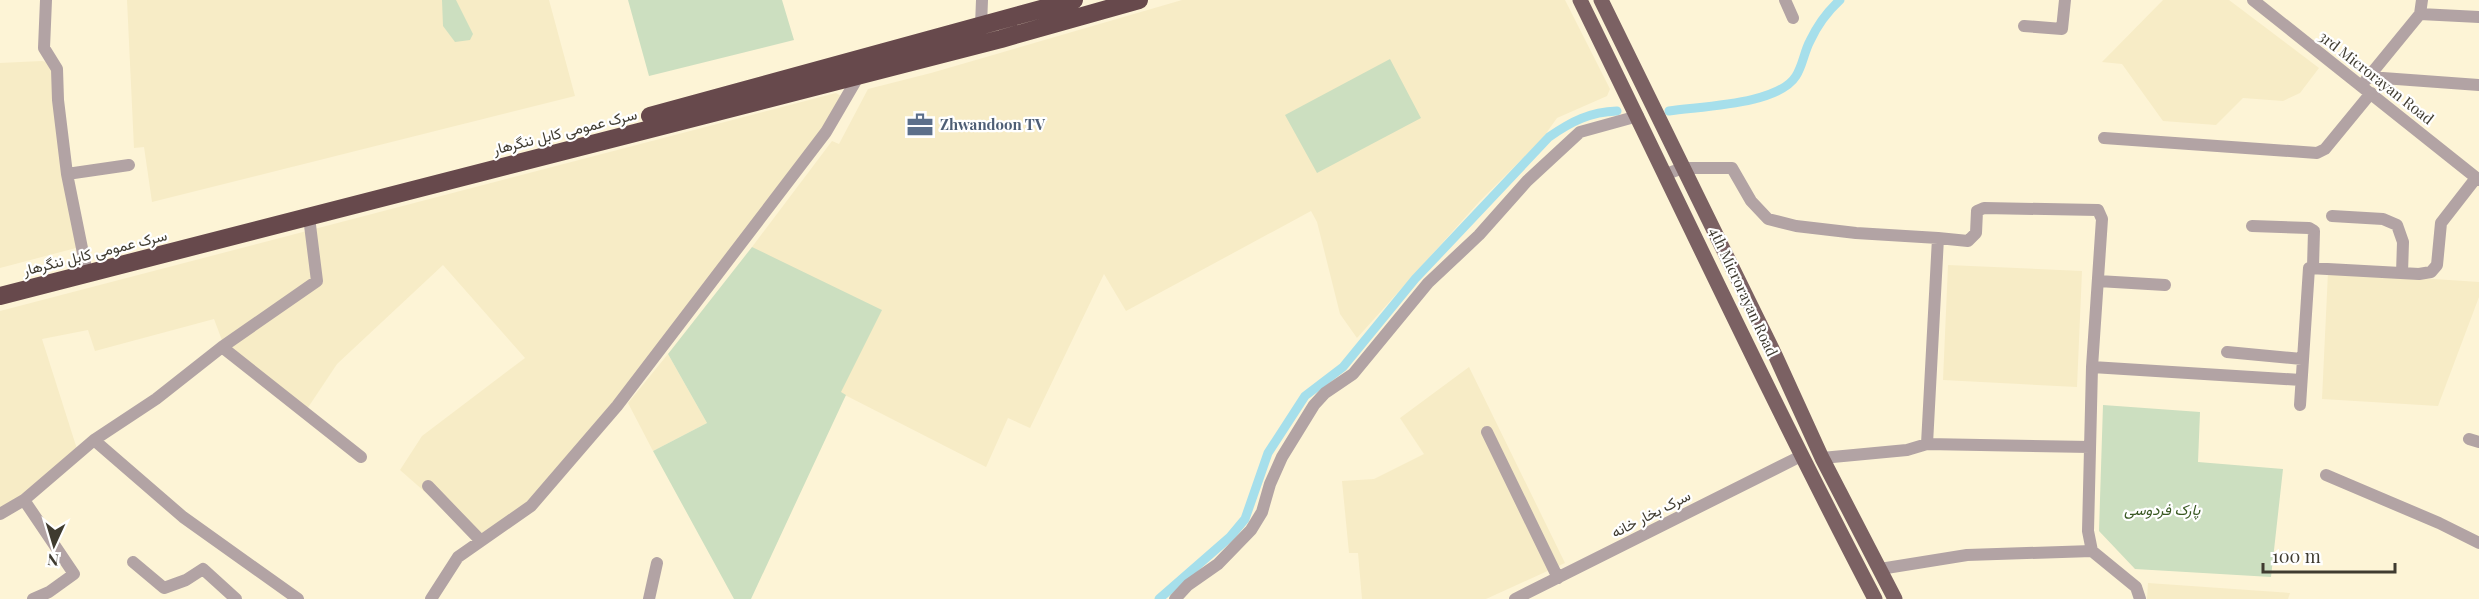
<svg xmlns="http://www.w3.org/2000/svg" width="2479" height="599" font-family="'Playfair Display',Vazirmatn,serif">
<style>
.built{fill:#f7ecc6}
.green{fill:#ccdfc0}
.lines{fill:none;stroke-linecap:round;stroke-linejoin:round}
.canal{stroke:#a6dfeb;stroke-width:9}
.minor{stroke:#b2a3a4;stroke-width:12}
.major{stroke:#7b6163;stroke-width:15}
.highway{stroke:#67494c;stroke-width:18}
.labels{text-anchor:middle;stroke-width:4.5;stroke-linejoin:round;paint-order:stroke}
.street-label{font-size:15px;fill:#3f3b30;stroke:#fff}
.service-label{font-size:15px;font-weight:bold;fill:#4e5e75;stroke:#fff;text-anchor:start}
.park-label{font-size:15px;font-style:italic;fill:#395822;stroke:#fff}
</style>
<rect width="100%" height="100%" fill="#fdf4d6"/>
<path class="built" d="M127 0H549L575 96 152 202 144 147 134 148Z
M1182 0H1565L1610 89 1607 96 1557 118 1542 139 1479 202 1357 338 1340 314 1317 222 1311 211 1126 311 1104 274 1030 428 1008 418 986 467 841 393 752 247 832 141 839 144 868 89 931 73Z
M2163 0H2229L2319 68 2300 93 2283 101 2243 98 2216 125 2163 121 2122 64 2102 62Z
M42 61 59 65 76 248 0 268V63Z
M836 93 846 99 559 476 481 541 400 470 422 436 525 358 443 265 337 364 303 415 229 359 214 319 95 351 88 330 42 339 77 449 0 513V311Z
M1948 265 2082 271 2077 387 1943 380Z
M2328 272 2479 282V297L2438 406 2322 399Z
M668 354 707 423 653 451 628 403Z
M1469 367 1565 563 1486 599H1362L1358 553H1349L1342 481 1374 479 1424 454 1400 418Z
M2148 583 2290 593 2288 599H2147Z"/>
<path class="green" d="M442 0H456L473 34 470 40 455 42 443 26Z
M628 0H782L794 40 649 76Z
M1390 59 1421 118 1317 173 1285 115Z
M752 247 882 310 841 392 846 395 751 599H734L653 451 707 423 668 354Z
M2103 405 2200 412 2198 462 2283 469 2271 577 2135 569 2099 531Z"/>
<g class="lines">
<path class="canal" d="M1669 111C1701 106 1778 105 1796 76 1803 65 1804 52 1810 41 1817 26 1828 11 1840 0
M1159 599 1230 537 1245 519 1268 453 1305 396 1343 367 1415 279 1549 137C1572 121 1590 112 1617 111"/>
<path class="minor" d="M46 0 44 48 57 69 58 100 67 174 85 263
M1785 0 1793 18
M2253 0 2479 180
M2420 14 2479 17
M981 26 982 0
M2024 26 2062 29 2065 0
M2369 77 2479 85
M2366 80 2420 14 2422 0
M2104 138 2317 153 2325 149 2371 93
M67 174 129 165
M1666 174 1683 168H1732L1751 201 1768 219 1796 226 1856 233 1938 238 1927 444
M2332 216 2383 219 2397 225 2403 242 2402 273
M2252 226 2309 228 2314 231 2313 267
M1938 238 1968 241 1976 233 1977 211 1984 208 2098 210 2102 219 2092 367
M2098 281 2165 285
M222 347 361 457
M2227 352 2302 359
M2300 405 2309 268 2419 274 2431 272 2437 265 2441 223 2476 178
M1487 432 1558 578
M2469 439 2479 442
M94 440 183 517 298 599
M1822 458 1907 450 1927 444 2090 447
M2326 475 2439 523 2479 543
M428 486 481 541
M24 500 74 574 49 592 33 599
M0 514 24 500 94 440 156 399 222 347 317 281 309 217
M2092 551 2136 587 2140 599
M133 562 164 588 186 580 203 569 236 599
M1880 569 1967 555 2092 551 2088 531 2092 367 2301 380
M431 599 458 557 531 506 617 406 826 132 861 72
M649 599 657 563
M1175 599 1188 585 1218 564 1251 530 1262 512 1270 484 1282 457 1314 405 1325 393 1353 374 1428 283 1479 235 1527 181 1580 132 1638 116
M1515 599 1801 456"/>
<path class="major" d="M1580 0C1678 200 1772 402 1875 599
M1601 0 1776 357 1822 458 1895 599"/>
<path class="highway" d="M650 116 1074 0
M0 296 1001 39 1139 0"/>
</g>
<defs>
<g id="office-bare" transform="scale(2.07)"><path d="M-6-3h4V-5.5h4V-3h4V5H-6ZM-1-4.5V-3h2v-1.5ZM-6 0V1H6V0Z" fill="#5c6f8a" stroke="#fff" stroke-width="2.5" paint-order="stroke"/></g>
</defs>
<g fill-rule="evenodd">
<use href="#office-bare" x="920" y="125"/>
</g>
<g class="labels">
<g class="street-label">
<text transform="translate(2376 78) rotate(38)" y="5">3rd Microrayan Road</text>
<text transform="translate(565 132) rotate(-14)" y="5">سرک عمومی کابل ننگرهار</text>
<text transform="translate(95 253) rotate(-14)" y="5">سرک عمومی کابل ننگرهار</text>
<text transform="translate(1743 292) rotate(65)" y="5">4th Microrayan Road</text>
<text transform="translate(1651 514) rotate(-27)" y="5">سرک بخار خانه</text>
</g>
<g class="service-label">
<text x="940" y="130">Zhwandoon TV</text>
</g>
<g class="park-label">
<text x="2162" y="515">پارک فردوسی</text>
</g>
</g>
<g transform="translate(54 545) rotate(184)" stroke="#ffffff" stroke-width="4.5" paint-order="stroke">
<path d="M0-4.5L10 22L0 15L-10 22Z" fill="#3f3b30"/>
<text y="-9" font-size="16" font-weight="bold" text-anchor="middle" fill="#3f3b30">N</text>
</g>
<path d="M2263 563v9h132v-9" fill="none" stroke="#3f3b30" stroke-width="3"/>
<text x="2272" y="563" font-size="18" fill="#3f3b30" stroke="#ffffff" stroke-width="4.5" paint-order="stroke">100 m</text>
</svg>
